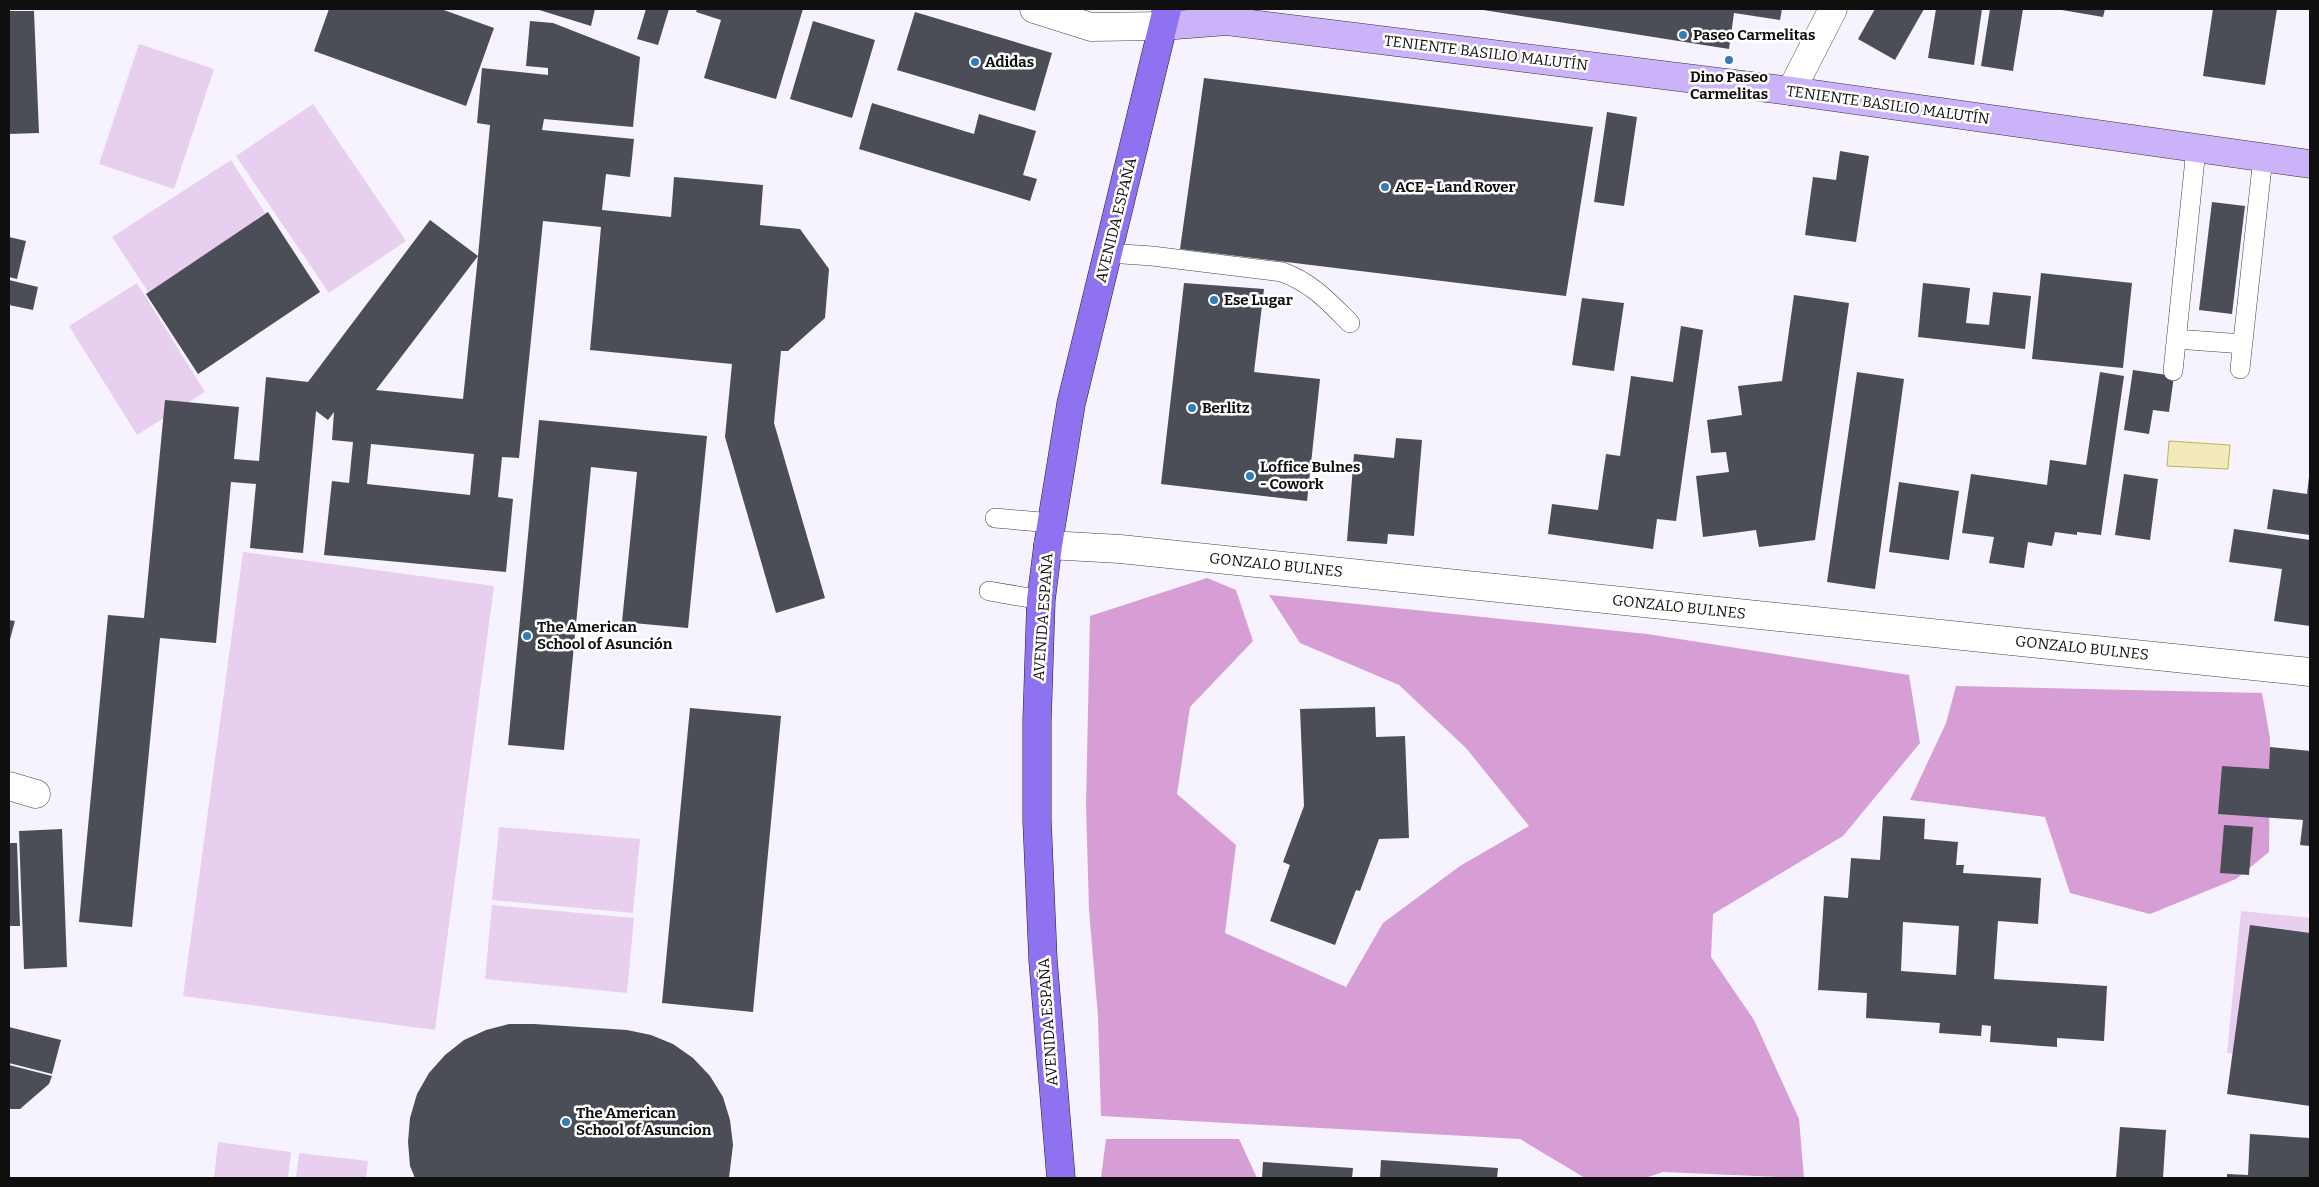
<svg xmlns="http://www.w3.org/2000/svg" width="2319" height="1187" font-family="Bitter,serif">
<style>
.forest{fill:#d79ed5}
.pitch{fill:#e9cfef}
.water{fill:#f2eabb;stroke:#c4b446}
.building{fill:#4c4e57;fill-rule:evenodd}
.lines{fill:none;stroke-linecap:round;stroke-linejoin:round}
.lane-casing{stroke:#424242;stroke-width:20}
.street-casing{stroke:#424242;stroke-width:29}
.secondary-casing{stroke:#313131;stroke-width:29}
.primary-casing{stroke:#202020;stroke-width:29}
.lane{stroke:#fff;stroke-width:19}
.street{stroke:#fff;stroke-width:28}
.secondary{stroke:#ccb2f9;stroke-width:28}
.primary{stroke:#8f72ef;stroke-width:28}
.poi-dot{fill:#307db7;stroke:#fff;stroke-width:2}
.labels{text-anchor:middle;stroke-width:5;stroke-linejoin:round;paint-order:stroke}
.poi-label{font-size:15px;font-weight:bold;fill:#0f0f0f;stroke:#fff;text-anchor:start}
.street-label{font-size:15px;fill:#0f0f0f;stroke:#fff}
</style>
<rect width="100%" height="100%" fill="#f6f3fe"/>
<path class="forest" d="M1207 578 1236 590 1253 641 1190 707 1177 794 1236 845 1225 933 1346 987 1383 923 1460 866 1529 826 1466 748 1399 685 1300 643 1269 595 1647 634 1909 675 1920 743 1843 836 1713 914 1711 957 1754 1020 1799 1119 1804 1178 1663 1172 1645 1178H1585L1520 1139 1101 1116 1098 1016 1089 910 1086 805 1090 616Z
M1956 686 2262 693 2270 738 2269 852 2236 879 2150 914 2070 893 2045 817 1910 800 1946 723Z
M1106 1139H1239L1257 1178H1101Z"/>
<path class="pitch" d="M139 44 214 69 174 189 99 164Z
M313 104 406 241 329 293 236 156Z
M231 160 276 230 158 307 112 237Z
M137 283 205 392 137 435 69 326Z
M243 552 494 586 435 1030 183 996Z
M499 827 640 839 633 913 492 900Z
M492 905 634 918 627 993 485 979Z
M2241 911 2310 918V1061L2227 1053Z
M218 1142 291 1152 288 1178H214Z
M299 1153 368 1161 366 1178H296Z"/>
<path class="water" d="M2169 441 2230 445 2228 469 2167 466Z"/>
<path class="building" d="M329 9H441L494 28 466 106 314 51Z
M536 9H595L591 26Z
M646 9H669L658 45 637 39Z
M697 9H803L776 99 704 78 721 20 696 12Z
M1477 9H1782L1780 20 1734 13 1729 49Z
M1875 9H1924L1895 60 1858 39Z
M1936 9H1982L1974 65 1928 58Z
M1990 9H2023L2013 71 1981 66Z
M2056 9H2105L2103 17Z
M2213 9H2277L2265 85 2203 76Z
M9 11H34L39 133 9 134Z
M915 12 1052 53 1035 111 897 70Z
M530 21 553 23 640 57 633 127 544 119 542 130 634 139 630 177 606 174 602 210 671 217 674 177 763 185 760 225 800 229 829 269 825 318 788 351H781L774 423 825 598 776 613 725 437 732 364 590 350 601 227 543 221 519 458 502 457 498 497 513 499 506 572 324 555 332 481 349 483 353 442 332 440 334 412 328 420 316 411 303 553 250 548 256 484 231 482 216 643 160 638 132 927 79 922 108 615 144 618 165 400 239 407 234 459 259 461 266 377 308 382 430 220 478 256 376 390 463 399 478 256 490 125 477 123 482 68 548 75V68L526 66ZM371 444 474 454 470 495 367 484Z
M813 21 875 40 852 118 790 99Z
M1204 78 1593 127 1566 296 1180 249Z
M872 103 974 134 979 114 1036 131 1023 175 1037 179 1030 201 859 149Z
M1607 112 1637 117 1624 206 1594 202Z
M1840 151 1869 156 1856 242 1805 235 1813 177 1836 180Z
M2212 202 2245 206 2232 314 2199 310Z
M268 212 320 292 198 374 146 294Z
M9 237 26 241 17 279 9 277Z
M2041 273 2132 283 2123 368 2032 359Z
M9 280 38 287 33 310 9 305Z
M1184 283 1264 289 1254 372 1320 379 1307 501 1161 484Z
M1923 283 1970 288 1966 323 1989 325 1993 292 2031 296 2025 349 1918 337Z
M1794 295 1849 303 1815 540 1759 547 1756 530 1703 537 1696 476 1729 472 1726 452 1711 453 1707 420 1742 415 1738 386 1782 381Z
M1582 298 1624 303 1614 371 1572 365Z
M1681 326 1703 330 1676 521 1657 519 1653 549 1548 534 1552 504 1598 510 1606 454 1620 456 1631 376 1673 382Z
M2133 370 2174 376 2169 412 2153 410 2149 434 2124 430Z
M1857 372 1904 379 1875 589 1827 582Z
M2100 372 2124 376 2101 535 2077 532V535L2055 532 2052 546 2028 542 2024 568 1989 563 1994 537 1962 533 1971 474 2047 485 2050 460 2086 465Z
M539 420 707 436 688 628 622 622 637 472 591 467 564 750 508 745Z
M1396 438 1422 440 1414 536 1388 534 1387 544 1347 541 1354 454 1394 458Z
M2124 474 2158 479 2150 540 2115 535Z
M2309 477 2310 535 2267 529 2273 489 2307 494Z
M1899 482 1959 491 1949 560 1889 552Z
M2234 529 2310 540V626L2274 621 2282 569 2229 562Z
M9 620 15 621 9 643Z
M1375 707 1376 737 1405 736 1409 838 1379 839 1360 891 1356 890 1335 945 1270 921 1290 865 1283 862 1304 806 1300 709Z
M690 708 781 716 753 1012 662 1003Z
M2270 747 2310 751V846L2300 845 2303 820 2218 814 2222 766 2269 769Z
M1883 816 1925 819 1924 839 1958 842 1956 865H1964L1963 873 2041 878 2038 924 1998 921 1994 979 2107 986 2104 1041 2057 1038V1047L1990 1042 1991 1026 1982 1025 1981 1036 1939 1033 1940 1023 1866 1018 1867 993 1818 990 1824 896 1848 898 1851 858 1880 860ZM1903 922 1959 926 1956 975 1901 971Z
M2224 825 2253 827 2249 875 2220 873Z
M62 829 67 967 24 969 19 831Z
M9 843H17L20 926H9Z
M2250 925 2310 933V1106L2227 1094Z
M509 1024H534L627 1030 651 1035 673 1044 693 1058 710 1076 723 1097 730 1120 733 1145 729 1178H415L410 1166 408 1142 410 1118 417 1094 429 1073 445 1055 464 1040 486 1030Z
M9 1027 61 1040 52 1074 9 1063Z
M9 1065 52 1076 49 1084 20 1109H9Z
M2120 1127 2166 1130 2163 1178H2116Z
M2250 1134 2310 1138V1178H2227V1174L2248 1175Z
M1381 1160 1498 1168 1497 1178H1380Z
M1263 1162 1353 1168 1352 1178H1262Z"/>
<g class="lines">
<g class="lane-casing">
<path id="lane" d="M1108 253 1152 256 1282 272C1312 283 1328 301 1350 323
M2176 339 2243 344
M2240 369 2263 157
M2173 371 2196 149
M995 518 1052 523
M989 591 1041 600"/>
</g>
<g class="street-casing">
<path id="street" d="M1034 9 1091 27 1163 26
M1791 91 1833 9
M1048 545 1120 549 2310 672
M9 786 36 794"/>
</g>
<g class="secondary-casing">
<path id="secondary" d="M1163 26 1227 21 1791 91 2310 164"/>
</g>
<g class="primary-casing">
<path id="primary" d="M1061 1178 1043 960 1037 820V721L1041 600 1048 545 1071 404 1167 9"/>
</g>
<use href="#lane" class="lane"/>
<use href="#street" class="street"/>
<use href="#secondary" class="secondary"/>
<use href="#primary" class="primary"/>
</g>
<g class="poi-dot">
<circle cx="1683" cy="35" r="5"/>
<circle cx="1729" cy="60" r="5"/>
<circle cx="975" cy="62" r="5"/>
<circle cx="1385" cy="187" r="5"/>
<circle cx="1214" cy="300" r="5"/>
<circle cx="1192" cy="408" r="5"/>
<circle cx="1250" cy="476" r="5"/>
<circle cx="527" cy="636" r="5"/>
<circle cx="566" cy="1122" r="5"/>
</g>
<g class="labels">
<g class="poi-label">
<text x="1693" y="40">Paseo Carmelitas</text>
<text x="985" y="67">Adidas</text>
<text x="1729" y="82" text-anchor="middle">Dino Paseo<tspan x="1729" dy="17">Carmelitas</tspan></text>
<text x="1395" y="192">ACE - Land Rover</text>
<text x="1224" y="305">Ese Lugar</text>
<text x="1202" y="413">Berlitz</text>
<text x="1260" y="472">Loffice Bulnes<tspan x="1260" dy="17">- Cowork</tspan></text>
<text x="537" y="632">The American<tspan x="537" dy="17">School of Asunción</tspan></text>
<text x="576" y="1118">The American<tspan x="576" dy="17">School of Asuncion</tspan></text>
</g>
<g class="street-label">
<text transform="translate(1486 53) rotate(7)" y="5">TENIENTE BASILIO MALUTÍN</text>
<text transform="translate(1888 105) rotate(8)" y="5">TENIENTE BASILIO MALUTÍN</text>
<text transform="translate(1116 220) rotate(-76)" y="5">AVENIDA ESPAÑA</text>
<text transform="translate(1276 565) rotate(6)" y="5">GONZALO BULNES</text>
<text transform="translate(1679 607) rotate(6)" y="5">GONZALO BULNES</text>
<text transform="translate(1043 617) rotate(-86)" y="5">AVENIDA ESPAÑA</text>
<text transform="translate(2082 648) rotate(6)" y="5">GONZALO BULNES</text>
<text transform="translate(1048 1022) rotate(-94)" y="5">AVENIDA ESPAÑA</text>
</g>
</g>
<rect width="2319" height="1187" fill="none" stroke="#0f0f0f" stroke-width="20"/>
</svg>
